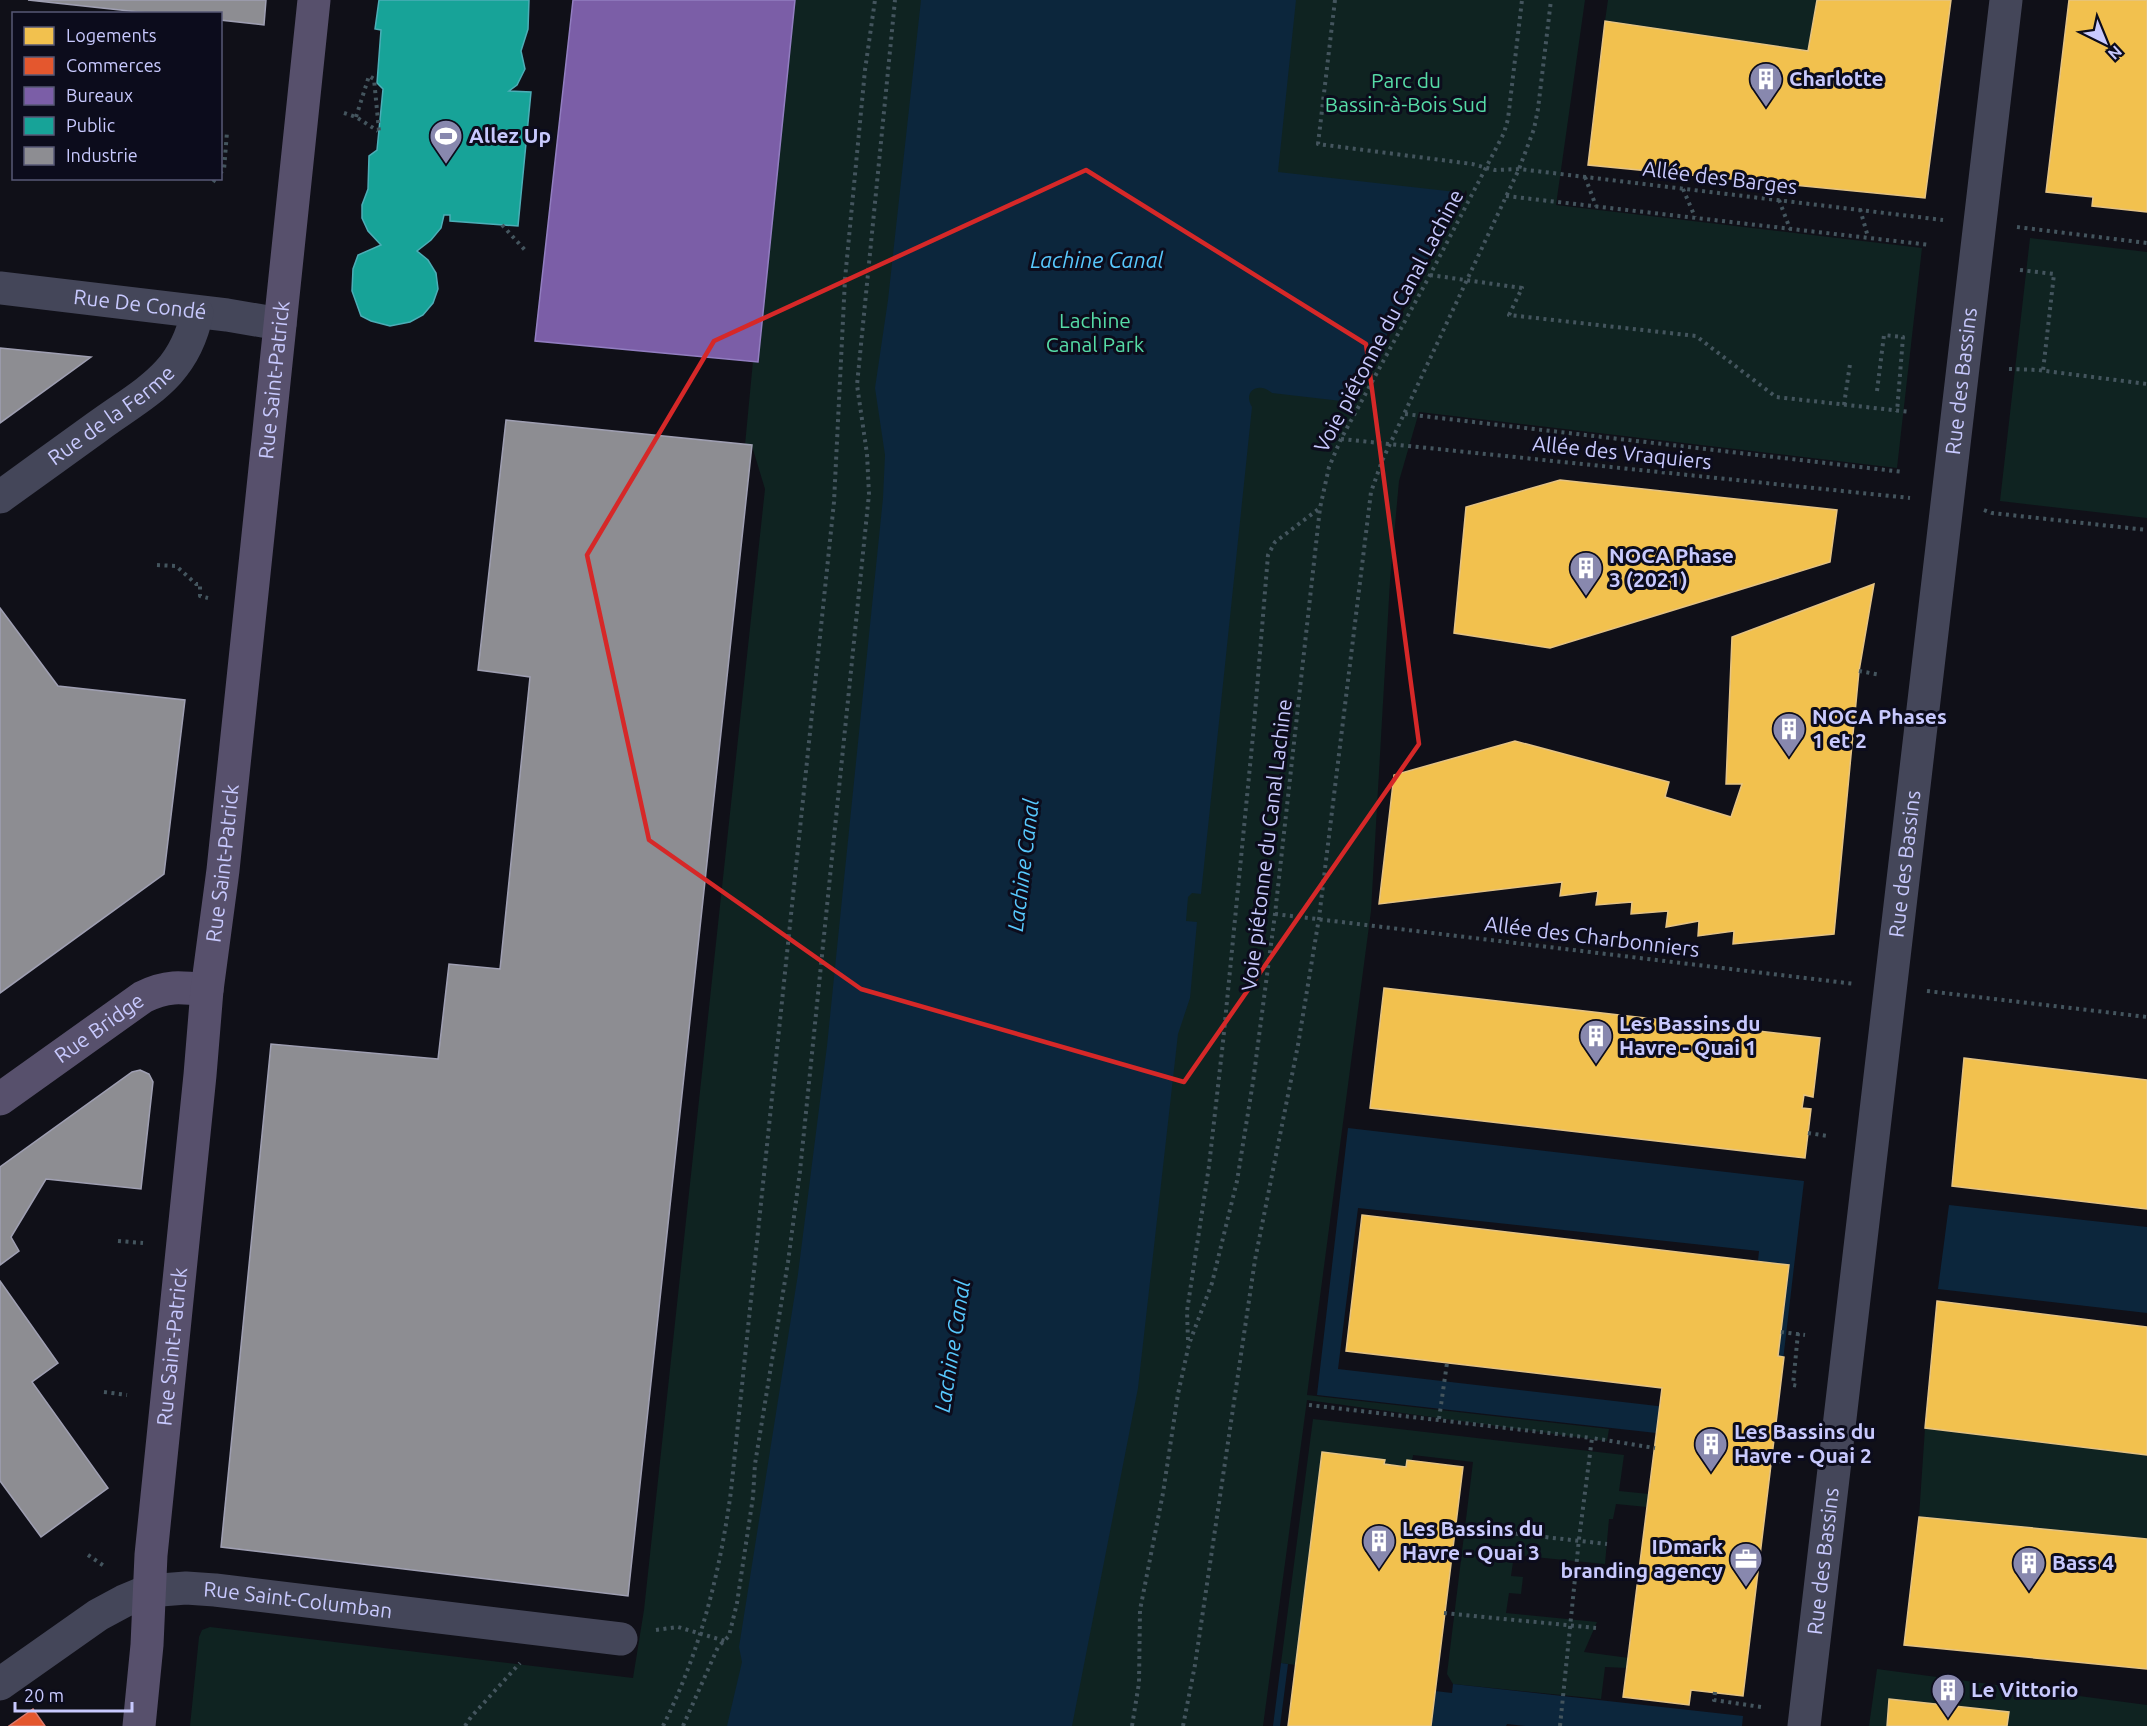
<svg xmlns="http://www.w3.org/2000/svg" width="2147" height="1726" font-family="Ubuntu,sans-serif">
<style>
.green{fill:#0f2321}
.water{fill:#0c263c;fill-rule:evenodd}
.pier{fill:#101018}
.homes{fill:#f2c14e;stroke:#e5c383;stroke-width:1.5}
.shops{fill:#e4572e;stroke:#dc796c;stroke-width:1.5}
.offices{fill:#7b5ea7;stroke:#927ec1;stroke-width:1.5}
.public{fill:#17a398;stroke:#4caeb7;stroke-width:1.5}
.industry{fill:#8d8d92;stroke:#9f9fb2;stroke-width:1.5}
.lines{fill:none;stroke-linecap:round;stroke-linejoin:round}
.path{stroke:#44555e;stroke-width:4;stroke-dasharray:3 4.5;stroke-linecap:butt}
.minor{stroke:#444659;stroke-width:33}
.major{stroke:#57506c;stroke-width:33}
.marked{fill:none;stroke:#d62828;stroke-width:4.5;stroke-linejoin:round}
.labels{text-anchor:middle;stroke-width:6;stroke-linejoin:round;paint-order:stroke}
.poi-label{font-size:21px;font-weight:bold;fill:#c8c9fe;stroke:#0c0c1c;text-anchor:start}
.park-label{font-size:21px;fill:#56dca7;stroke:#0c0c1c}
.street-label{font-size:21px;fill:#c8c9fe;stroke:#0c0c1c}
.water-label{font-size:22px;font-style:italic;fill:#57c8fd;stroke:#0c0c1c}
</style>
<rect width="100%" height="100%" fill="#101018"/>
<path class="green" d="M795 0H1585L1556 205 1922 248 1897 468 1419 412 1399 481 1390 581 1371 911 1307 1395 1609 1429 1607 1441 1307 1400 1263 1726H190L199 1637 202 1630 210 1627 633 1678 644 1610 765 489 752 446 745 445 753 361H758Z
M1608 0H1817L1808 51 1605 21Z
M2030 238 2147 252V518L2000 501Z
M1313 1419 1624 1455 1619 1491 1649 1494 1647 1507 1616 1504 1613 1519H1609L1605 1564 1514 1555 1511 1576 1523 1577 1521 1594 1509 1593 1506 1613 1597 1622 1584 1652 1629 1658 1627 1668 1605 1667 1601 1699 1453 1684 1447 1674 1473 1462 1413 1455 1412 1461 1407 1460 1406 1467 1384 1464V1460L1322 1453 1296 1665 1281 1663Z
M1925 1428 2147 1455V1539L1919 1517Z
M1877 1669 2147 1705V1726H1869Z"/>
<path class="water" d="M921 0H1296L1278 172 1465 193 1350 402 1272 393C1259 381 1242 391 1252 407L1201 894 1192 893 1188 897 1186 921 1197 922 1190 998 1178 1034 1138 1388 1072 1726H727L742 1662 739 1647 798 1274 827 1046 883 498 885 455 875 388 888 300Z
M1348 1128 1804 1181 1773 1446 1317 1395ZM1358 1208 1759 1251 1758 1261 1789 1265 1769 1419 1338 1369Z
M1949 1205 2147 1227V1313L1938 1289Z
M1281 1663 1288 1664 1280 1726H1273Z
M1453 1684 1743 1716 1742 1726H1525L1507 1724 1506 1726H1431L1435 1691 1452 1693Z"/>
<path class="pier" d="M1466 190 1467 194 1353 403 1349 405Z"/>
<path class="homes" d="M1817 0H1951L1925 198 1588 165 1605 21 1808 51Z
M2069 0H2147V212L2092 206 2093 197 2046 192Z
M1560 480 1837 510 1830 562 1550 648 1454 633 1466 507Z
M1874 584 1859 671 1834 934 1733 944 1734 931 1698 936 1699 921 1666 927 1668 911 1631 914 1632 902 1596 905 1598 891 1560 896 1562 882 1379 904 1394 775 1515 741 1669 782 1665 797 1731 817 1742 784H1726L1732 637Z
M1384 988 1820 1038 1813 1097 1804 1095 1802 1108 1811 1109 1805 1158 1370 1108Z
M1964 1058 2147 1080V1209L1952 1186Z
M1362 1215 1789 1265 1778 1356 1784 1357 1743 1696 1691 1690 1689 1705 1623 1697 1662 1388 1346 1351Z
M1937 1301 2147 1327V1455L1925 1428Z
M1322 1452 1385 1460 1384 1464 1406 1467 1407 1460 1463 1467 1431 1726H1288Z
M1919 1517 2147 1539V1669L1904 1645Z
M1889 1699 2009 1712 2007 1726H1887Z"/>
<path class="shops" d="M33 1709 45 1726H9Z"/>
<path class="offices" d="M573 0H795L758 362 535 341Z"/>
<path class="public" d="M379 0H529L528 29 521 51 525 69 517 85 509 91 531 92 518 226 450 221V215H444L441 228 431 240 417 251 428 260 436 273 438 289 433 303 423 315 410 322 390 326 371 321 361 316 352 291 353 269 358 255 381 245 368 231 362 218V205L368 189 369 156 377 150 383 89 377 83 381 30 375 29Z"/>
<path class="industry" d="M28 0H266L264 25 220 20V14H157Z
M0 348 51 353 91 357 0 423Z
M506 420 752 445 628 1596 221 1547 271 1044 438 1059 449 964 500 969 530 677 478 670Z
M0 608 58 686 185 700 164 874 0 993Z
M140 1070 149 1074 153 1082 141 1189 46 1179 11 1237 19 1251 0 1265V1167L132 1072Z
M0 1281 58 1363 32 1382 108 1488 41 1537 0 1481Z"/>
<g class="lines">
<path class="path" d="M1335 0 1318 144 1472 164 1495 170 1519 169 1943 220
M344 113 356 117 378 131
M356 117 369 76 374 79 379 131
M220 173 224 170 227 132
M1585 177 1596 206
M213 182 216 178
M1683 189 1695 217
M1506 196 1930 245
M1779 200 1790 229
M1860 209 1868 237
M502 225 525 250
M2017 227 2147 243
M2020 270 2054 274 2043 371
M1430 275 1522 288 1509 315 1696 336 1776 397 1910 412
M2009 369 2038 370 2147 384
M1877 391 1884 335 1903 337 1897 412
M1844 405 1850 364
M1405 414 1903 472
M1341 439 1910 498
M1984 510 1992 513 2147 530
M157 565 176 566 196 584H200V596L208 598
M1859 671 1881 675
M1275 914 1855 984
M1927 991 2147 1017
M1808 1133 1828 1136
M118 1241 143 1243
M1781 1332 1805 1335
M1798 1333 1793 1385 1798 1386
M1188 1340 1187 1311 1209 1166 1223 1042 1254 725 1268 555 1275 542 1320 508
M104 1392 127 1395
M1309 1405 1592 1438
M1439 1419 1447 1363
M1772 1460 1790 1463
M1456 1527 1607 1544
M88 1555 104 1566
M1444 1613 1596 1628
M656 1630 678 1627 725 1641
M1715 1692 1714 1700 1761 1707
M465 1726 471 1717 520 1663
M663 1726C700 1652 720 1573 731 1491L834 502 845 279 865 70 875 0
M683 1726 718 1647 729 1636 737 1603 753 1497 755 1464 788 1262 800 1171 869 494 867 454 857 385 895 0
M1132 1726 1139 1683 1140 1610 1163 1493 1178 1394 1189 1344 1212 1283 1237 1181 1253 1082 1275 914 1320 508 1329 467 1341 439 1430 275 1504 133 1508 119 1522 0
M1183 1726 1195 1665 1255 1260 1298 1045 1319 918 1371 492 1382 461 1519 169 1534 129 1538 109 1551 0
M1560 1726 1579 1539 1592 1438 1655 1448"/>
<g class="minor">
<path id="s1" d="M0 288 227 315 280 324"/>
<path id="s2" d="M0 497C32 474 65 450 97 427 145 392 184 376 197 313"/>
<path id="s3" d="M0 1684 98 1615 124 1601 148 1591 186 1588 215 1590 621 1639"/>
<path id="s4" d="M1804 1726 2006 0"/>
</g>
<g class="major">
<path id="s5" d="M0 1099 143 997C167 985 181 987 207 990"/>
<path id="s6" d="M139 1726 147 1645 151 1555 200 1075 207 990 223 870 314 0"/>
</g>
</g>
<path class="marked" d="M1086 170 1366 344 1419 744 1184 1082 861 989 649 840 587 555 714 341Z"/>
<defs>
<g id="building-pin" transform="scale(1.725)"><path d="M0 17L-7.5 6A9.5 9.5 0 1 1 7.5 6Z" fill="#8888ae" stroke="#0c0c1c"/><path d="M-4-6H4V6H1V3H-1V6H-4ZM-2.5-4.3h1.7v1.8h-1.7ZM.8-4.3h1.7v1.8H.8ZM-2.5-1h1.7V.8h-1.7ZM.8-1h1.7V.8H.8Z" fill="#fff"/></g>
<g id="stadium-pin" transform="scale(1.725)"><path d="M0 17L-7.5 6A9.5 9.5 0 1 1 7.5 6Z" fill="#8888ae" stroke="#0c0c1c"/><path d="M0-5a6.5 5 0 1 0 0 10a6.5 5 0 1 0 0-10ZM-3.5-1.8h7v3.6h-7Z" fill="#fff"/></g>
<g id="office-pin" transform="scale(1.725)"><path d="M0 17L-7.5 6A9.5 9.5 0 1 1 7.5 6Z" fill="#8888ae" stroke="#0c0c1c"/><path d="M-6-3h4V-5.5h4V-3h4V5H-6ZM-1-4.5V-3h2v-1.5ZM-6 0V1H6V0Z" fill="#fff"/></g>
</defs>
<g fill-rule="evenodd">
<use href="#building-pin" x="1766" y="79"/>
<use href="#stadium-pin" x="446" y="136"/>
<use href="#building-pin" x="1586" y="568"/>
<use href="#building-pin" x="1789" y="729"/>
<use href="#building-pin" x="1596" y="1036"/>
<use href="#building-pin" x="1711" y="1444"/>
<use href="#building-pin" x="1379" y="1541"/>
<use href="#office-pin" x="1746" y="1559"/>
<use href="#building-pin" x="2029" y="1563"/>
<use href="#building-pin" x="1948" y="1690"/>
</g>
<g class="labels">
<g class="poi-label">
<text x="1789" y="86">Charlotte</text>
<text x="469" y="143">Allez Up</text>
<text x="1609" y="563">NOCA Phase<tspan x="1609" dy="24">3 (2021)</tspan></text>
<text x="1812" y="724">NOCA Phases<tspan x="1812" dy="24">1 et 2</tspan></text>
<text x="1619" y="1031">Les Bassins du<tspan x="1619" dy="24">Havre - Quai 1</tspan></text>
<text x="1734" y="1439">Les Bassins du<tspan x="1734" dy="24">Havre - Quai 2</tspan></text>
<text x="1402" y="1536">Les Bassins du<tspan x="1402" dy="24">Havre - Quai 3</tspan></text>
<text x="1723" y="1554" text-anchor="end">IDmark<tspan x="1723" dy="24">branding agency</tspan></text>
<text x="2052" y="1570">Bass 4</text>
<text x="1971" y="1697">Le Vittorio</text>
</g>
<g class="park-label">
<text x="1406" y="88">Parc du<tspan x="1406" dy="24">Bassin-à-Bois Sud</tspan></text>
<text x="1095" y="328">Lachine<tspan x="1095" dy="24">Canal Park</tspan></text>
</g>
<g class="street-label">
<text transform="translate(1720 178) rotate(7)" y="7">Allée des Barges</text>
<text dy="7" stroke="none"><textPath href="#s1" startOffset="141">Rue De Condé</textPath></text>
<text transform="translate(1389 321) rotate(-62)" y="7">Voie piétonne du Canal Lachine</text>
<text dy="7" stroke="none"><textPath href="#s6" startOffset="1353">Rue Saint-Patrick</textPath></text>
<text dy="7" stroke="none"><textPath href="#s4" startOffset="1354">Rue des Bassins</textPath></text>
<text dy="7" stroke="none"><textPath href="#s2" startOffset="138">Rue de la Ferme</textPath></text>
<text transform="translate(1622 453) rotate(6)" y="7">Allée des Vraquiers</text>
<text transform="translate(1267 845) rotate(-83)" y="7">Voie piétonne du Canal Lachine</text>
<text dy="7" stroke="none"><textPath href="#s6" startOffset="867">Rue Saint-Patrick</textPath></text>
<text dy="7" stroke="none"><textPath href="#s4" startOffset="868">Rue des Bassins</textPath></text>
<text transform="translate(1592 937) rotate(7)" y="7">Allée des Charbonniers</text>
<text dy="7" stroke="none"><textPath href="#s5" startOffset="122">Rue Bridge</textPath></text>
<text dy="7" stroke="none"><textPath href="#s6" startOffset="381">Rue Saint-Patrick</textPath></text>
<text dy="7" stroke="none"><textPath href="#s4" startOffset="166">Rue des Bassins</textPath></text>
<text dy="7" stroke="none"><textPath href="#s3" startOffset="326">Rue Saint-Columban</textPath></text>
</g>
<g class="water-label">
<text x="1097" y="268">Lachine Canal</text>
<text transform="translate(1023 865) rotate(-83)" y="8">Lachine Canal</text>
<text transform="translate(952 1346) rotate(-81)" y="8">Lachine Canal</text>
</g>
</g>
<rect x="12" y="12" width="210" height="168" fill="#0c0c1c" stroke="#575876" stroke-width="1.5"/>
<rect x="24" y="27" width="30" height="18" fill="#f2c14e" stroke="#575876" stroke-width="1.5"/>
<text x="66" y="42" font-size="18" fill="#c8c9fe">Logements</text>
<rect x="24" y="57" width="30" height="18" fill="#e4572e" stroke="#575876" stroke-width="1.5"/>
<text x="66" y="72" font-size="18" fill="#c8c9fe">Commerces</text>
<rect x="24" y="87" width="30" height="18" fill="#7b5ea7" stroke="#575876" stroke-width="1.5"/>
<text x="66" y="102" font-size="18" fill="#c8c9fe">Bureaux</text>
<rect x="24" y="117" width="30" height="18" fill="#17a398" stroke="#575876" stroke-width="1.5"/>
<text x="66" y="132" font-size="18" fill="#c8c9fe">Public</text>
<rect x="24" y="147" width="30" height="18" fill="#8d8d92" stroke="#575876" stroke-width="1.5"/>
<text x="66" y="162" font-size="18" fill="#c8c9fe">Industrie</text>
<g transform="translate(2105 42) rotate(137)" stroke="#0c0c1c" stroke-width="4.5" paint-order="stroke">
<path d="M0-4.5L10 22L0 15L-10 22Z" fill="#c8c9fe"/>
<text y="-9" font-size="16" font-weight="bold" text-anchor="middle" fill="#c8c9fe">N</text>
</g>
<path d="M15 1702v9h117v-9" fill="none" stroke="#c8c9fe" stroke-width="3"/>
<text x="24" y="1702" font-size="18" fill="#c8c9fe" stroke="#0c0c1c" stroke-width="4.5" paint-order="stroke">20 m</text>
</svg>
